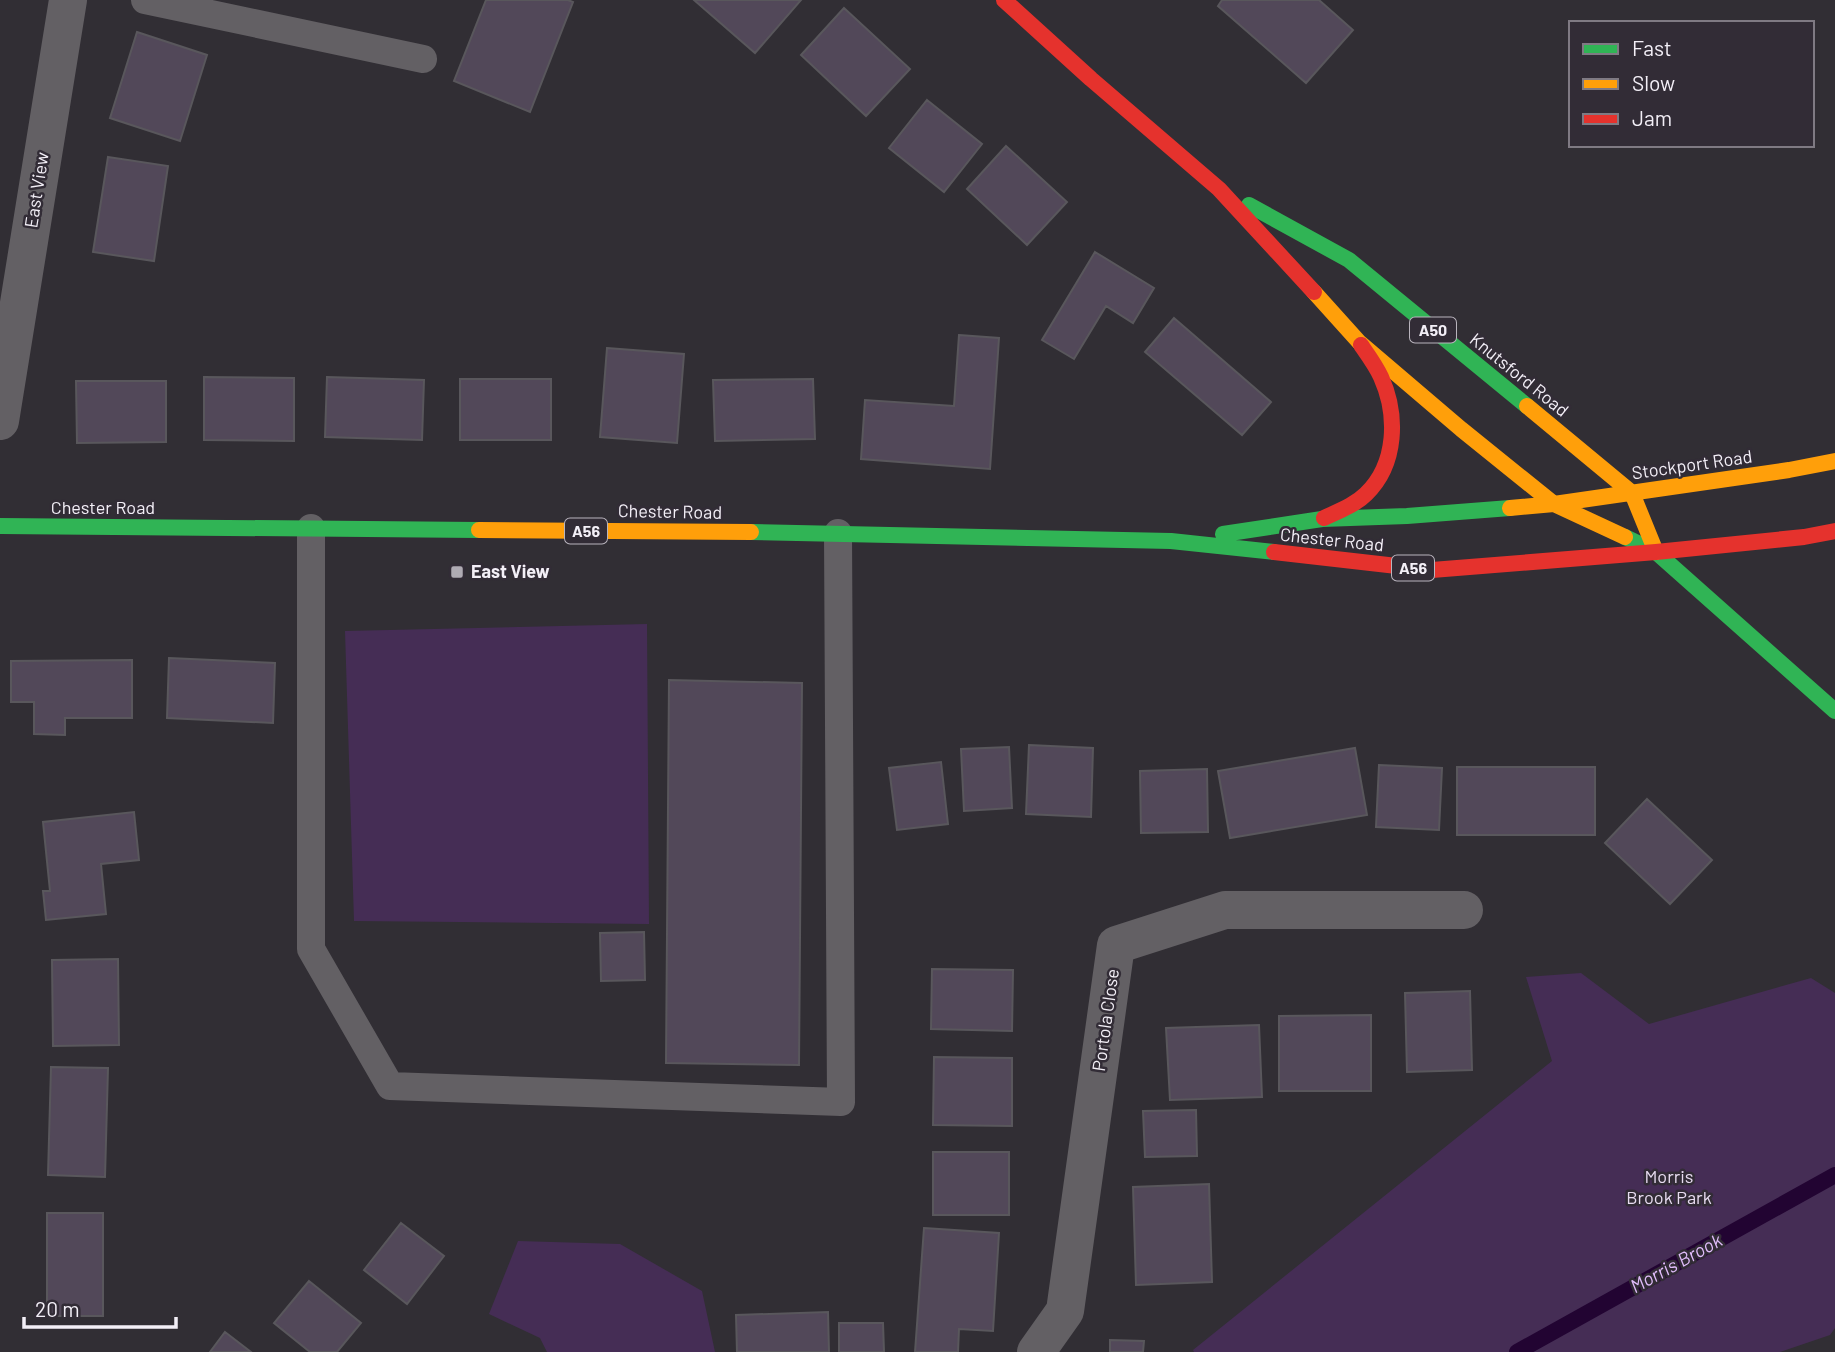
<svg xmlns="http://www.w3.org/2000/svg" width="1835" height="1352" font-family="Barlow,sans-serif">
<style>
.green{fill:#452d55}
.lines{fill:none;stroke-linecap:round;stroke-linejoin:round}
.stream{stroke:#220432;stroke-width:16}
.building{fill:#524859;stroke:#59575c;stroke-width:2}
.lane{stroke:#636064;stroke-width:28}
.street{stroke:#636064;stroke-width:38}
.fast{stroke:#30b455;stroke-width:16}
.slow{stroke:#ff9f0a;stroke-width:16}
.jam{stroke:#e5322d;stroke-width:16}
.poi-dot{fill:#afabb3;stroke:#322c36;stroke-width:2.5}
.labels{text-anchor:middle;stroke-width:5;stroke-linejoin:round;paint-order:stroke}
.shield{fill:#322c36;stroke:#b9b4bd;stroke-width:2}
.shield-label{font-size:16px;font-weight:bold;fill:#f3eff7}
.street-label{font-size:18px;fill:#f3eff7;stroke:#322c36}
.poi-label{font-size:18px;font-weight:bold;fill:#f3eff7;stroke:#322c36;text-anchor:start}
.park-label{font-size:18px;fill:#e8dcf1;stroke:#322c36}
.water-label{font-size:19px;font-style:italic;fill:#e0bcfa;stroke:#322c36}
</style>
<rect width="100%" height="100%" fill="#312e34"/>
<path class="green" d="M647 624 649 924 354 921 345 631Z
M1581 973 1649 1024 1811 978 1835 993V1328L1830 1335 1780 1352H1194L1193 1350 1552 1061 1526 977Z
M518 1241 620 1244 702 1291 715 1352H547L540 1338 489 1314Z"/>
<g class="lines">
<path class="stream" d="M1517 1352 1835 1175"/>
</g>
<path class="building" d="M486 0H568L573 2 530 112 454 81Z
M694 0H801L755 53Z
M1222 0H1319L1353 30 1306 83 1218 6Z
M844 8 910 69 866 116 801 55Z
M137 32 207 55 180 141 110 118Z
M927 100 982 144 944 192 889 148Z
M1006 146 1067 202 1027 245 967 189Z
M108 157 168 166 154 261 93 252Z
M1095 252 1154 288 1133 323 1106 306 1074 359 1042 340Z
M1174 318 1271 402 1242 435 1145 352Z
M959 335 999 338 990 469 861 459 865 400 954 406Z
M607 348 684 354 677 443 600 437Z
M204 377 294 378V441L204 440Z
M327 377 424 380 422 440 325 437Z
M460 379H551V440H460Z
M813 379 815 439 715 441 713 380Z
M76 381H166V442L77 443Z
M169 658 275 663 273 723 167 718Z
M132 660V718H65V735L34 734V702H11V661Z
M669 680 802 683 799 1065 666 1063Z
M1029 745 1093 748 1091 817 1026 814Z
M1009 747 1012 808 964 811 961 749Z
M1355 748 1367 815 1230 838 1218 771Z
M941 762 948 824 897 830 889 768Z
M1379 765 1442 768 1439 830 1376 827Z
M1457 767H1595V835H1457Z
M1207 769 1208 832 1141 833 1140 771Z
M1647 799 1712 860 1670 904 1605 843Z
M134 812 139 860 101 864 106 914 46 920 43 891H50L43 822Z
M644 932 645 980 601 981 600 933Z
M118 959 119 1045 53 1046 52 960Z
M932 969 1013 970 1012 1031 931 1029Z
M1470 991 1472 1070 1407 1072 1405 993Z
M1371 1015V1091H1279V1016Z
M1259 1025 1262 1097 1170 1100 1166 1028Z
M934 1057 1012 1058V1126L933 1125Z
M51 1067 108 1068 105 1177 48 1175Z
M1196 1110 1197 1156 1145 1157 1143 1111Z
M933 1152H1009V1215H933Z
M1209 1184 1212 1282 1136 1285 1133 1187Z
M47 1213H103V1316H47Z
M401 1223 444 1256 407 1304 364 1270Z
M924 1228 999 1233 993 1331 959 1329 958 1352H915Z
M309 1281 361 1323 337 1352H310L274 1323Z
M828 1312 829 1352H737L736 1315Z
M839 1323H883L884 1352H839Z
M225 1332 251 1352H210Z
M1110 1340 1144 1341 1143 1352H1110Z"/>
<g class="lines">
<path class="lane" d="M145 0 423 59
M311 528V949L390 1086 841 1102 838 533"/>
<path class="street" d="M0 421 68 0
M1036 1352 1065 1311 1116 945 1225 910H1464"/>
<path class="fast" d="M1249 205 1349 260 1527 406
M0 526 479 530
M751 532 1171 541 1274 552
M1223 534 1322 519 1407 516 1510 508
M1625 537 1656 552 1835 711"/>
<path class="slow" d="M1314 292 1359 342 1461 429 1554 504 1625 537
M1527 406 1632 493 1656 552
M1510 508 1554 504 1789 470 1835 461
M479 530 751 532"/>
<path class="jam" d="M1004 0 1091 79 1219 189 1314 292
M1324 518C1339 511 1355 505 1366 494 1397 464 1398 415 1381 377 1376 366 1368 355 1361 345
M1274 552 1432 570 1656 552 1804 537 1835 531"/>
</g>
<rect class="poi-dot" x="450" y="565" width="14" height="14" rx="3.5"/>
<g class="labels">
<g class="shield">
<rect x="1410" y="317.5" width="46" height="25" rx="5"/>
<rect x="565" y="518.5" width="42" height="25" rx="5"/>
<rect x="1392" y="555.5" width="42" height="25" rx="5"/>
</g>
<g class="shield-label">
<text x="1433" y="336">A50</text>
<text x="586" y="537">A56</text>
<text x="1413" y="574">A56</text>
</g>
<g class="street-label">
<text transform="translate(37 190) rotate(-81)" y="6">East View</text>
<text transform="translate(1519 375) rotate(39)" y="6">Knutsford Road</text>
<text transform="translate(1692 465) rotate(-8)" y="6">Stockport Road</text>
<text x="103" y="514">Chester Road</text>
<text transform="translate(670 512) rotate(1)" y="6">Chester Road</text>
<text transform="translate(1332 540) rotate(6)" y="6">Chester Road</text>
<text transform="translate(1106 1020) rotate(-82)" y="6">Portola Close</text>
</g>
<g class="poi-label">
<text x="471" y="578">East View</text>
</g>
<g class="park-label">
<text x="1669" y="1183">Morris<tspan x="1669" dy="21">Brook Park</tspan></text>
</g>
<g class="water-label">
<text transform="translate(1676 1263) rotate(-29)" y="7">Morris Brook</text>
</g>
</g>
<rect x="1569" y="21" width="245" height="126" fill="#322c36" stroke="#7f7a83" stroke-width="2"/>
<rect x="1583" y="44" width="35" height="10" fill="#30b455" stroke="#7f7a83" stroke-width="2"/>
<text x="1632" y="56" font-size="21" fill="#f3eff7">Fast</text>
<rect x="1583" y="79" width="35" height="10" fill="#ff9f0a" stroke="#7f7a83" stroke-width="2"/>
<text x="1632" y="91" font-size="21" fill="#f3eff7">Slow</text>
<rect x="1583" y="114" width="35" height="10" fill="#e5322d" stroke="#7f7a83" stroke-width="2"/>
<text x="1632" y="126" font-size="21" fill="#f3eff7">Jam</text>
<path d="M24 1317v10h152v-10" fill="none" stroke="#f3eff7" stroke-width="3.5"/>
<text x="35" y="1317" font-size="21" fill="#f3eff7" stroke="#322c36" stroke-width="5" paint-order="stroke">20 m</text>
</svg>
